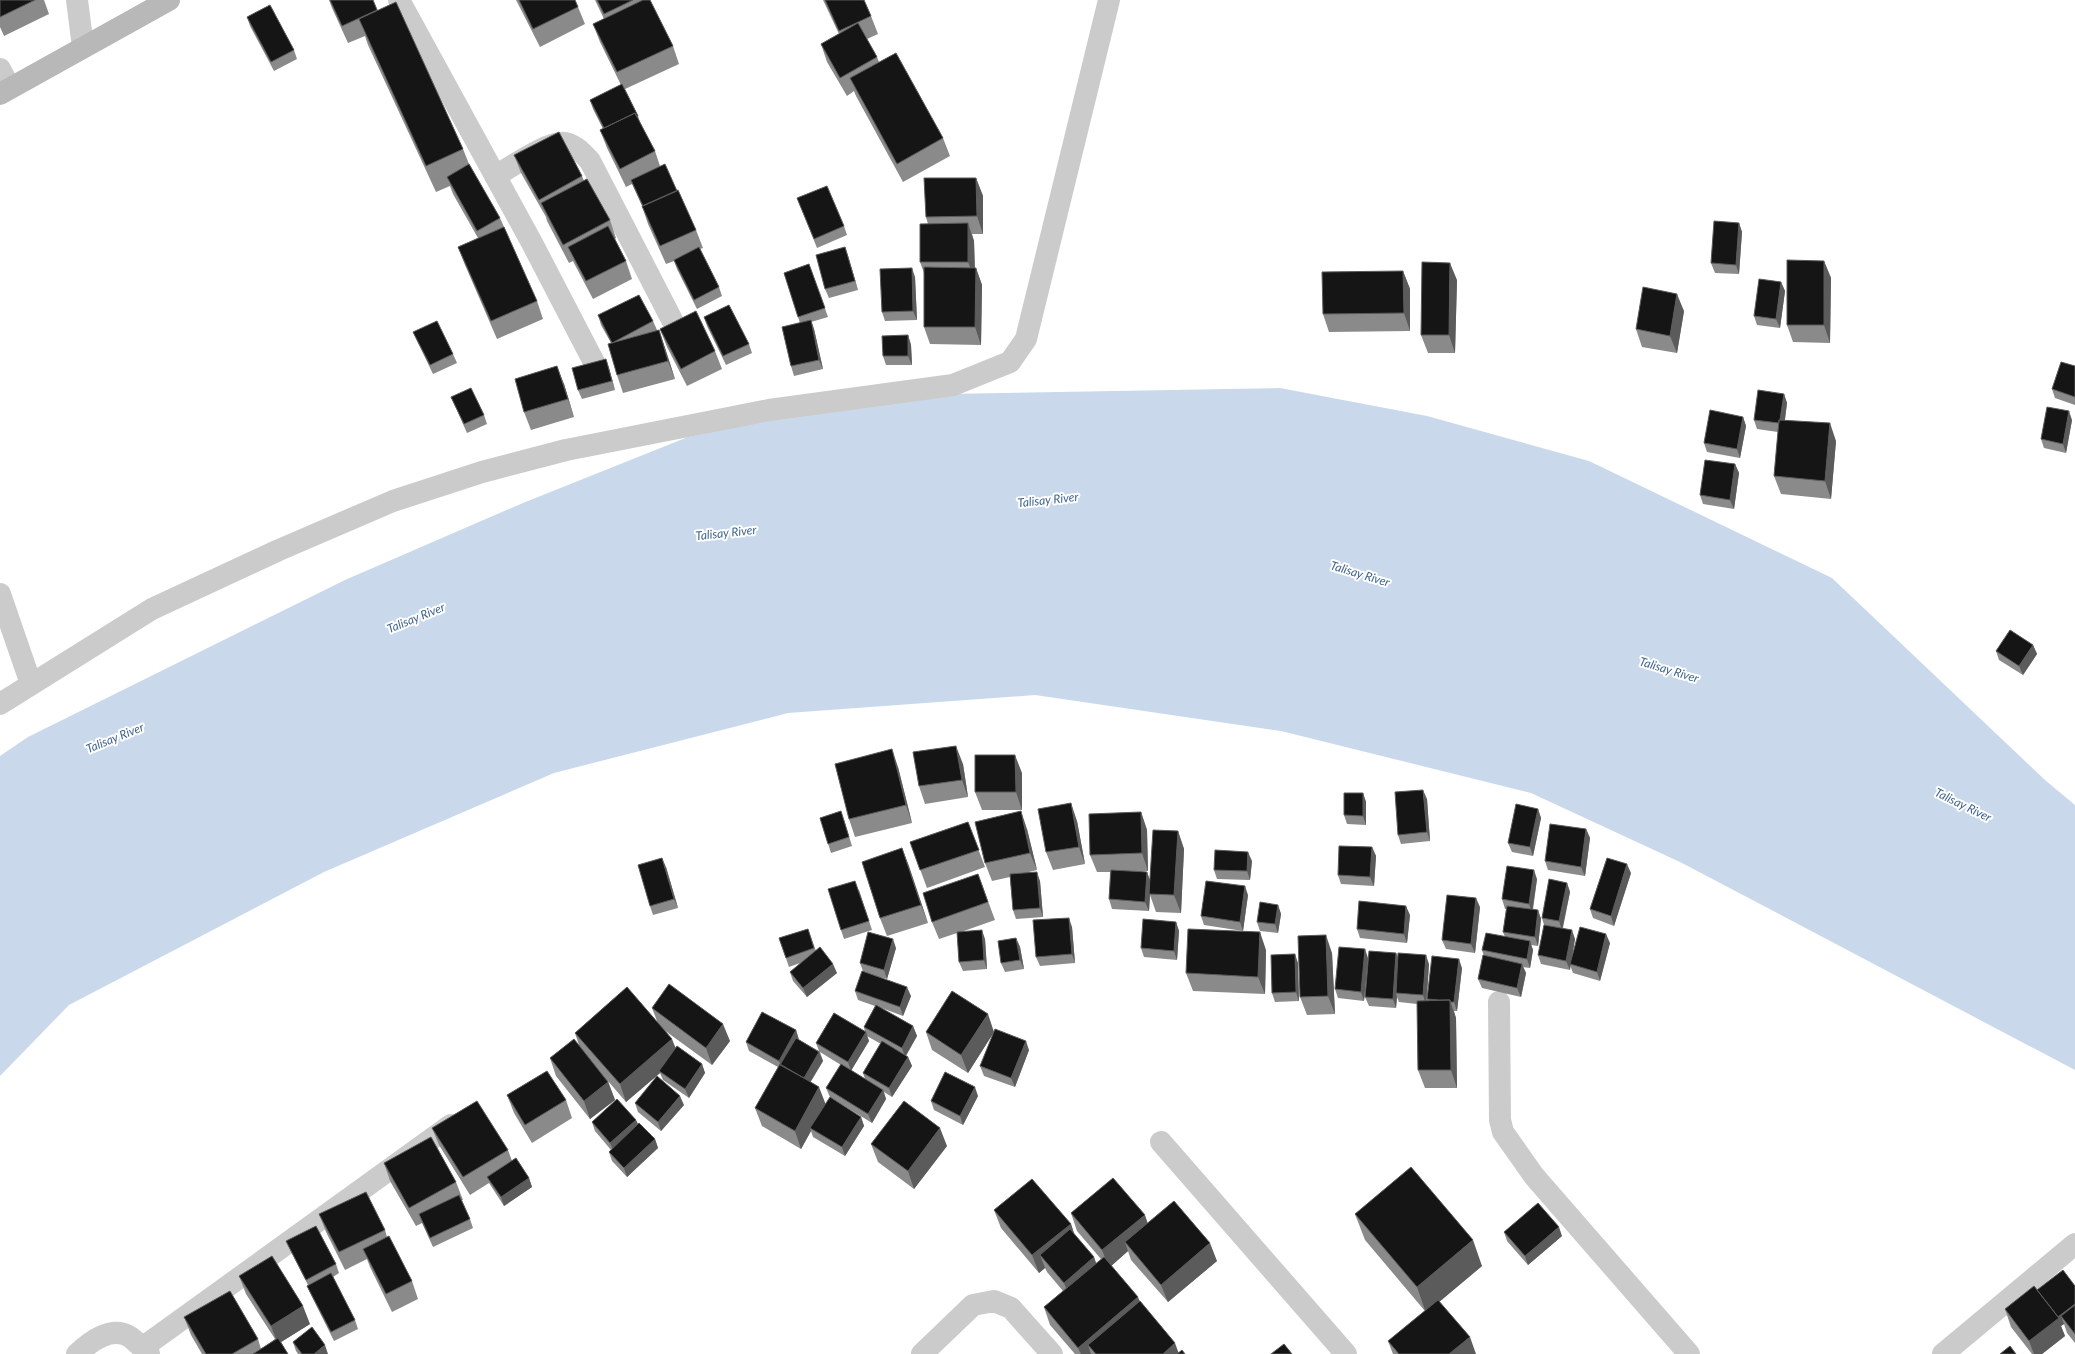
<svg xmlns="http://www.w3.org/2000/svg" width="2075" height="1354" font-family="Lato,sans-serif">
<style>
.water{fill:#c9d9eb}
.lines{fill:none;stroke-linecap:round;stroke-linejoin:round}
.minor{stroke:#cbcbcb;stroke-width:22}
.secondary{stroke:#b8b8b8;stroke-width:22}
.wall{fill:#8a8a8a;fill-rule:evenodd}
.shaded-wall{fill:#5b5b5b}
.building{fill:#151515;stroke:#5b5b5b}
.labels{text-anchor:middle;stroke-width:4;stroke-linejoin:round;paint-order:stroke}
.water-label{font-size:12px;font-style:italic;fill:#3f648e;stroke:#fff}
</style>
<rect width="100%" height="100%" fill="#fff"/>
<path class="water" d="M1280 388 1427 416 1589 461 1832 578 2045 780 2075 805V1070L1682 863 1531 793 1281 731 1035 695 788 713 554 773 324 872 69 1005 0 1076V756L28 737 345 580 523 503 688 437 812 411 945 394Z"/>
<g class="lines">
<path class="minor" d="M77 0 83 47
M399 0 532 243 597 368
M0 69 10 88
M495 176C510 168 549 140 565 143 576 145 583 154 590 161L672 320
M0 594 31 684
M0 704 152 609 279 550 393 501 482 472 566 450 769 410 953 385 1010 362 1026 339 1109 0
M1499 1002 1500 1120 1503 1132 1534 1176 1689 1354
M1161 1142 1346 1354
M142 1348 451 1125
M77 1354C90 1342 111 1325 130 1337 137 1342 143 1349 149 1354
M922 1354 973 1305 994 1301 1011 1308 1052 1354
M1943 1354 2075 1244"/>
<path class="secondary" d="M0 94 169 0"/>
</g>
<path class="wall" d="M0 0H44L49 14 4 36 0 27Z
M329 0H373L378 11 463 149 469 164 500 218 504 227 537 301 543 319 497 339 465 265 458 247 478 238 453 194 450 186 436 192 368 45 365 36 348 43 332 8Z
M516 0H575L578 7 585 24 540 47Z
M595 0H650L673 46 679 64 625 89 638 116 641 125 655 151 660 166 677 191 696 230 703 248 700 249 719 287 722 296 697 309 677 269 674 261 666 264 648 224 642 206 632 184 626 187 607 148 600 130 603 129 593 109 590 100 621 85 600 42 593 24 604 19Z
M823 0H864L871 16 878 34 867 39 877 57 879 62 943 138 950 156 903 182 856 96 854 91 847 96 827 62 821 44 839 34Z
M247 17 294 50 297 59 274 71 250 26Z
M514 155 582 176 584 181 610 220 616 238 615 239 626 261 632 279 593 299 575 265 573 261 569 263 547 221 546 217 521 173Z
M976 178 983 196V234H972L974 241 975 268H976L982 285 981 345 930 344 924 327V273L920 262 928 224 926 217Z
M797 198 844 226 847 235 817 248Z
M1739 223 1742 232 1739 274 1715 273 1711 263Z
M845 247 848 256 858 290 829 298 825 289Z
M1824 261 1831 278 1830 343 1793 342 1787 325Z
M809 264 828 317 811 322 814 329 823 369 794 376 791 366 800 323 784 273Z
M1403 271 1410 289V331L1329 332 1323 314Z
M915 277 917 320 885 321 882 312Z
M1457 280 1455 353H1428L1421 335Z
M1781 282 1785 291 1780 328 1757 325 1754 316Z
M1684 311 1677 353 1642 347 1636 329Z
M598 315 653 321 657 330H659L665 348 675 379 623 393 617 375 611 343 601 325Z
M704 317 749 344 752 353 726 365 707 326Z
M660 329 715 351 722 369 687 386 667 347Z
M413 332 453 354 457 363 433 374 417 341Z
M908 335 911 345 912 365H886L883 356Z
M606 359 615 390 582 399 578 390Z
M2075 366V405L2055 398 2052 389Z
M564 384 574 417 531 430 524 412Z
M1784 394 1787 403 1785 420 1836 441 1831 499 1781 494 1774 476 1778 432 1757 429 1754 420Z
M451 397 484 415 487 424 467 433Z
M1743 417 1746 426 1740 458 1707 452 1704 443Z
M2072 420 2066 453 2044 448 2041 439Z
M1735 464 1739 473 1734 509 1703 504 1700 495Z
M2033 645 2037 654 2023 675 1999 660 1996 651Z
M963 764 968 797 925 804 919 786Z
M898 767 912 823 855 837 849 819Z
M1022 773V810H982L975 792Z
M1363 793 1366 802V825L1347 824 1344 815Z
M1427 799 1430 841 1401 844 1398 835Z
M1538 809 1541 818 1533 856 1512 852 1508 843Z
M1141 812 1147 830 1148 871H1136L1147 872 1150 880 1178 831 1184 849 1181 913 1156 912 1150 895 1149 911 1112 909 1109 899 1110 872H1097L1090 855Z
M820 818 844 820 852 846 831 853Z
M1077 821 1085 864 1053 870 1046 852Z
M968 822 985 867 927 888 910 842Z
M1027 829 1037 870 1029 872 1040 881 1043 917 1016 919 1013 910 1010 877 992 881 985 863Z
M1586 829 1590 838 1585 876 1548 870 1545 861Z
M1372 847 1376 856 1374 886 1341 884 1338 875Z
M902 848 928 923 887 936 880 918Z
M1252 861 1250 880 1217 879 1214 870Z
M666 867 678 908 653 915 650 906Z
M1631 873 1614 926 1593 918 1590 909Z
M978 874 995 920 961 932 985 939 987 969 963 971 959 962 957 933 939 939 932 922Z
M1537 879 1533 910H1538L1541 919 1538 946 1531 945 1533 950 1530 968 1523 967 1526 973 1521 997 1482 988 1478 979 1484 956 1482 950 1505 937 1503 932 1506 909H1505L1502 899Z
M1567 883 1570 892 1563 928 1575 939 1571 961 1610 943 1600 981 1573 973 1570 965V970L1541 964 1538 955 1544 925 1542 918Z
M859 890 872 930 844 939 841 930Z
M1248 895 1243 931 1204 925 1201 916Z
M1278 905 1281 914 1278 933 1260 931 1257 922Z
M1480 907 1475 953 1446 949 1442 940Z
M1410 915 1407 943 1360 938 1357 929Z
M1176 922 1179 931 1177 960 1144 957 1141 948Z
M1072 927 1075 963 1040 966 1036 957Z
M808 929 816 951 837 973 807 997 793 981 790 972 800 963 789 967 779 938Z
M1016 938 1020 947 1024 969 1005 972 1001 963Z
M896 948 887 979 880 977 911 996 903 1016 879 1007 913 1026 917 1036 906 1056 908 1057 912 1066 892 1097 884 1092 886 1099 872 1123 830 1097 826 1088 841 1065 820 1052 823 1061 810 1082 825 1104 861 1117 864 1126 845 1156 813 1137 811 1131 801 1149 762 1126 755 1108 778 1067 749 1051 746 1042 796 1030 799 1040 819 1051 816 1043 865 1032 864 1027 875 1006 858 1000 855 991 863 971 860 963ZM867 1036 881 1044 863 1073 865 1079 851 1070 869 1041Z
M1266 950 1265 994 1193 991 1186 973Z
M1332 953 1335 1014 1307 1015 1300 997Z
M1396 953 1398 958 1429 964 1427 1001H1428L1427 999 1462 968 1457 1011H1454L1456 1018 1457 1088H1425L1418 1070 1417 1004 1399 1002 1397 997 1396 1008 1369 1006 1365 997 1368 960 1364 1001 1338 998 1335 989 1368 958Z
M1298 963 1299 1001 1275 1002 1272 993Z
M652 1008 730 1041 712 1065 664 1030 676 1048 702 1064 705 1073 689 1098 663 1080 660 1073 626 1102 608 1081 615 1100 590 1119 556 1076 550 1058 579 1045 575 1033 657 1021Z
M926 1032H994L968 1073 932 1050Z
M1029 1050 1015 1087 984 1076 980 1066Z
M507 1095 566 1100 572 1118 532 1143 514 1113Z
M978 1096 963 1125 934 1110 931 1101Z
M635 1103 684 1105 661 1131 638 1112Z
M636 1120 638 1124 655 1139 658 1148 627 1177 612 1161 609 1152 611 1150 595 1131 592 1122Z
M432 1128 508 1150 512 1161 529 1178 532 1187 504 1206 491 1186 489 1183 470 1195 439 1145Z
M871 1144 947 1146 914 1189 878 1162Z
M384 1163 456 1182 463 1200H462L470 1219 473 1228 433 1247 422 1223 416 1226 390 1181Z
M994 1210 1071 1224 1074 1234 1094 1257 1096 1263 1101 1259 1077 1231 1071 1213 1148 1223 1217 1261 1168 1302 1131 1260 1128 1251 1111 1266 1140 1301 1179 1353 1185 1354H1075L1050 1325 1044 1307 1063 1291 1047 1272 1045 1268 1039 1273 1001 1228Z
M319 1214 385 1230 387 1237 412 1281 418 1299 392 1312 370 1267 367 1259 345 1270 326 1232Z
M1355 1214 1482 1266 1439 1302 1476 1354H1393L1388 1341 1425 1311 1365 1240Z
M1504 1232 1562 1236 1528 1265 1507 1241Z
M286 1241 336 1264 339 1273 333 1277 355 1320 358 1329 334 1341 311 1295 307 1286 308 1285 290 1250Z
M239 1276 310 1324 281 1342 288 1354H202L191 1335 184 1317 258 1339 261 1349 275 1339 246 1294Z
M2075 1286V1343L2067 1333 2064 1324 2061 1326 2065 1336 2042 1354H2032L2011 1327 2005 1309 2037 1290Z
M293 1342 328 1354H298L296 1351Z"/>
<path class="shaded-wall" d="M976 178 983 196V234L977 216Z
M968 223 974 241 975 280 968 262Z
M1739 223 1742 232 1739 274 1736 265Z
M845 247 848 256 858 290 855 281Z
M1824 261 1831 278 1830 343 1824 325Z
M1450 263 1457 280 1455 353 1449 335Z
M912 268 915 277 917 320 913 311Z
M976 268 982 285 981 345 975 327Z
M1403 271 1410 289V331L1404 313Z
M1781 282 1785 291 1780 328 1776 319Z
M1677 294 1684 311 1677 353 1670 336Z
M811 320 814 329 823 369 819 360Z
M659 330 665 348 675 379 668 361Z
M908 335 911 345 912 365 908 356Z
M606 359 609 368 615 390 612 381Z
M557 366 564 384 574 417Z
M1784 394 1787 403 1783 433 1780 424Z
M2069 411 2072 420 2066 453 2063 444Z
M1743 417 1746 426 1740 458 1737 449Z
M1830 423 1836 441 1831 499 1825 481Z
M1735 464 1739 473 1734 509 1730 500Z
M2033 645 2037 654 2023 675 2019 666Z
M956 746 963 764 968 797 962 780Z
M892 749 898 767 912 823 906 805Z
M1015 755 1022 773V810L1016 792Z
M1423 790 1427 799 1430 841 1427 832Z
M1363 793 1366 802V825L1363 816Z
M1071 803 1077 821 1085 864 1079 847Z
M1538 809 1541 818 1533 856 1530 847Z
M1021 811 1027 829 1037 870 1030 853Z
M1141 812 1147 830 1148 871 1142 853Z
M1586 829 1590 838 1585 876 1581 867Z
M1178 831 1184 849 1181 913 1174 895Z
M1372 847 1376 856 1374 886 1370 877Z
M902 848 909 866 928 923 921 905Z
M1248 852 1252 861 1250 880 1247 871Z
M662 858 666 867 678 908 674 899Z
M1627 864 1631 873 1614 926 1611 916Z
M1534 870 1537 879 1532 913 1529 904Z
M1037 872 1040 881 1043 917 1040 908Z
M1147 872 1150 881 1149 894 1150 895 1149 911 1145 902Z
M1567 883 1570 892 1562 930 1559 921Z
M1245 886 1248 895 1243 931 1240 922Z
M1476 898 1480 907 1475 953 1471 944Z
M1278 905 1281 914 1278 933 1275 924Z
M1406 906 1410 915 1407 943 1404 934Z
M1538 910 1541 919 1538 946 1535 937Z
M1069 918 1072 927 1075 963 1072 954Z
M1176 922 1179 931 1177 960 1174 951Z
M982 930 985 939 987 969 984 960Z
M1572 930 1575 939 1570 970 1566 961Z
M1260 932 1266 950 1265 994 1258 977Z
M1606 934 1610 943 1600 981 1597 972Z
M1326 935 1332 953 1335 1014 1328 996Z
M1016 938 1020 947 1024 969 1020 960Z
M893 939 896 948 887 979 884 970Z
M1530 941 1533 950 1530 968 1527 959Z
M1365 949 1368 958 1364 1001 1361 992Z
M1396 953 1399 962 1396 993 1397 997 1396 1008 1393 999Z
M1295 954 1298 963 1299 1001 1296 992Z
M1426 955 1429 964 1426 1004 1423 995Z
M1459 959 1462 968 1457 1011 1454 1002Z
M833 964 837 973 807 997 803 988Z
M1522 964 1526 973 1521 997 1517 988Z
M907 987 911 996 903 1016 900 1007Z
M1450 1000 1456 1018 1457 1088 1451 1070Z
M988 1014 994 1032 968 1073 961 1055Z
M723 1024 730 1041 712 1065 706 1048Z
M913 1026 917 1036 905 1057 902 1048Z
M796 1030 799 1040 783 1067 781 1066 779 1061Z
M866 1032 869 1041 851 1071 848 1062Z
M672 1039 679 1057 659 1071 660 1073 626 1102 620 1084Z
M1026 1041 1029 1050 1015 1087 1011 1078Z
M819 1052 823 1061 807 1088 803 1079Z
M908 1057 912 1066 892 1097 889 1088Z
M702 1064 705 1073 689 1098 685 1089Z
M608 1082 615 1100 590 1119 584 1101Z
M819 1087 826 1105 810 1128 811 1131 801 1149 795 1131Z
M975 1087 978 1096 963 1125 960 1116Z
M883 1090 886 1099 872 1123 868 1114Z
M680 1096 684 1105 661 1131 658 1122Z
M861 1117 864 1126 845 1156 842 1147Z
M636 1120 640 1129 614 1152 610 1143Z
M940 1128 947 1146 914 1189 908 1171Z
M655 1139 658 1148 627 1177 624 1168Z
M529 1178 532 1187 504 1206 501 1197Z
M1145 1215 1151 1233 1125 1242 1128 1251 1109 1268 1102 1250Z
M1071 1224 1077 1242 1040 1255 1045 1268 1039 1273 1032 1255Z
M1559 1227 1562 1236 1528 1265 1525 1256Z
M1473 1240 1482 1266 1426 1313 1417 1287Z
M1210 1243 1217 1261 1168 1302 1161 1285Z
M1094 1257 1100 1275 1071 1300 1064 1283Z
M1138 1297 1145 1315 1088 1345 1091 1354H1081L1078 1348Z
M2075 1304 2061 1316 2064 1324 2061 1326 2065 1336 2042 1354H2034L2029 1341Z
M303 1306 310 1324 278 1344 271 1326Z
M1470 1337 1476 1354H1449Z
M1175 1343 1179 1354H1163Z
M325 1345 328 1354H314Z"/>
<path class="building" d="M0 0H35L0 17Z
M330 0H373L377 10 342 26Z
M519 0H575L578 7 533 29Z
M597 0H633L604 14Z
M643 0H650L673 46 617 72 593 24Z
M825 0H864L871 16 839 31Z
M396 2 463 149 426 166 359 19Z
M270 5 294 50 271 62 247 17Z
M858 23 877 57 840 78 821 44Z
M896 53 943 138 897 164 850 78Z
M622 84 638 116 637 117 635 113 604 128 590 100Z
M635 113 655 151 620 169 600 130Z
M559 132 582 176 539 200 514 155Z
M469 164 500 218 477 231 447 177Z
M665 164 677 191 643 206 631 180Z
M924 178H976L977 216 926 217Z
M587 179 610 220 563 245 541 203Z
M827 186 844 226 814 239 797 198Z
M678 190 696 230 660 246 642 206Z
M1714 221 1739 223 1736 265 1711 263Z
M968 223V262H920V224Z
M608 226 626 261 586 281 568 247Z
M504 227 537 301 491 321 458 247Z
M699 247 719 287 694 300 674 260Z
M845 247 855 281 825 289 816 255Z
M1787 260 1824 261V325H1787Z
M1422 262 1450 263 1449 335H1421Z
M809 264 825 308 798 317 784 273Z
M924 267 976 268 975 327H924Z
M912 268 913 311 882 312 880 269Z
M1403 271 1404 313 1323 314 1322 272Z
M1759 279 1781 282 1776 319 1754 316Z
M1643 287 1677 294 1670 336 1636 329Z
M639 295 653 321 612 343 598 315Z
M729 305 749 344 723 356 704 317Z
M696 311 715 351 681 369 660 329Z
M811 320 819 360 791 366 782 327Z
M437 321 453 354 430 365 413 332Z
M659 330 668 361 617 375 608 344Z
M908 335V356H883L882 336Z
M606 359 612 381 578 390 572 368Z
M2061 362 2075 366V397L2052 389Z
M557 366 568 399 524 412 515 379Z
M471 388 484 415 464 424 451 397Z
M1758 390 1784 394 1780 420H1779V423L1754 420Z
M2047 407 2069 411 2063 444 2041 439Z
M1710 410 1743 417 1737 449 1704 443Z
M1779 420 1830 423 1825 481 1774 476Z
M1705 460 1735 464 1730 500 1700 495Z
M2010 630 2033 645 2019 666 1996 651Z
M956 746 962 780 919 786 913 752Z
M892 749 906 805 849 819 835 764Z
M975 755H1015L1016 792H975Z
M1423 790 1427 832 1398 835 1395 792Z
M1344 793H1363V816L1344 815Z
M1071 803 1079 847 1046 852 1038 809Z
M1516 804 1538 809 1530 847 1508 843Z
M841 811 849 837 828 844 820 818Z
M1021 811 1030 853 985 863 975 822Z
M1141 812 1142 853 1090 855 1089 814Z
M968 822 979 850 920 870 910 842Z
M1550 824 1586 829 1581 867 1545 861Z
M1153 830 1178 831 1174 895 1149 894Z
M1339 846 1372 847 1370 877 1338 875Z
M902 848 921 905 880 918 862 862Z
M1215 850 1248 852 1247 871 1214 870Z
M662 858 674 899 650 906 638 865Z
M1607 858 1627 864 1611 916 1590 909Z
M1507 866 1534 870 1529 904 1502 899Z
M1111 870 1147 872 1145 902 1109 899Z
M1037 872 1040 908 1013 910 1010 874Z
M978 874 988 902 932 922 923 893Z
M1549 879 1567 883 1559 921 1542 918Z
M855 881 869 921 841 930 828 889Z
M1206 881 1245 886 1240 922 1201 916Z
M1447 895 1476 898 1471 944 1442 940Z
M1359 901 1406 906 1404 934 1357 929Z
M1260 902 1278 905 1275 924 1257 922Z
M1507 906 1538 910 1535 937 1503 932Z
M1069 918 1072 954 1036 957 1033 920Z
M1143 919 1176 922 1174 951 1141 948Z
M1544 925 1572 930 1566 961 1538 955Z
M1580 927 1606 934 1597 972 1570 964Z
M808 929 814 948 786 958 779 938Z
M1188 929 1260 932 1258 977 1186 973Z
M982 930 984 960 959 962 957 932Z
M868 932 893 939 884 970 860 963Z
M1486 933 1530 941 1527 959 1482 950Z
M1326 935 1328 996 1300 997 1298 936Z
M1016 938 1020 960 1001 963 998 941Z
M820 947 833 964 803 988 790 972Z
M1339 947 1365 949 1361 992 1335 989Z
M1369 951 1396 953 1393 999 1365 997Z
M1398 953 1426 955 1423 995 1396 993Z
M1295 954 1296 992 1272 993 1271 955Z
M1483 955 1522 964 1517 988 1478 979Z
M1432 956 1459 959 1454 1002H1450V1000H1439L1427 999Z
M862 971 907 987 900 1007 855 991Z
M669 984 723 1024 706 1048 652 1008Z
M627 987 672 1039 620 1084 575 1033Z
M952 991 988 1014 961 1055 926 1032Z
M1450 1000 1451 1070H1418L1417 1001Z
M876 1005 913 1026 902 1048 864 1027Z
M762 1012 796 1030 779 1061 746 1042Z
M834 1013 866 1032 848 1062 816 1043Z
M995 1029 1026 1041 1011 1078 980 1066Z
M796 1038 819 1052 804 1078 780 1065Z
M574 1039 608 1082 584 1101 550 1058Z
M882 1041 908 1057 889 1088 863 1073Z
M677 1046 702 1064 685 1089 659 1071Z
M780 1064 819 1087 795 1131 755 1108Z
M841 1064 883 1090 868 1114 826 1088Z
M547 1071 566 1100 525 1125 507 1095Z
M945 1072 975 1087 960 1116 931 1101Z
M657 1076 680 1096 658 1122 635 1103Z
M830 1097 861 1117 842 1147 810 1128Z
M617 1099 636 1120 610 1143 592 1122Z
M477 1101 508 1150 463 1177 432 1128Z
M904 1101 940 1128 908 1171 871 1144Z
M639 1123 655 1139 624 1168 609 1152Z
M431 1137 456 1182 409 1208 384 1163Z
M516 1158 529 1178 501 1197 487 1177Z
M1411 1167 1473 1240 1417 1287 1355 1214Z
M1113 1178 1145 1215 1102 1250 1071 1213Z
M1032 1179 1071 1224 1032 1255 994 1210Z
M366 1192 385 1230 339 1252 319 1214Z
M459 1195 470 1219 430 1238 419 1214Z
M1174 1201 1210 1243 1161 1285 1125 1242Z
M1538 1203 1559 1227 1525 1256 1504 1232Z
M316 1226 336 1264 306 1280 286 1241Z
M1070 1229 1094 1257 1064 1283 1040 1255Z
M389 1236 412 1281 386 1294 363 1249Z
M272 1256 303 1306 271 1326 239 1276Z
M1104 1257 1138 1297 1078 1348 1044 1307Z
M2063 1270 2075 1286V1304L2058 1317 2037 1290Z
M331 1273 355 1320 331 1332 307 1286Z
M2034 1286 2059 1318 2029 1341 2005 1309Z
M230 1291 258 1339 232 1354H206L184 1317Z
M1438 1300 1470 1337 1449 1354H1399L1388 1341Z
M1140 1301 1175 1343 1163 1354H1096L1088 1345Z
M2075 1305V1334L2061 1316Z
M312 1327 325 1345 314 1354H302L293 1342Z
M278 1338 288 1354H253Z
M1284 1344 1292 1354H1271Z
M2010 1346 2016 1354H2000Z
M1182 1350 1185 1354H1177Z"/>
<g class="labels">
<g class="water-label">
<text transform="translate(1048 500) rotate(-6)" y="4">Talisay River</text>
<text transform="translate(726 533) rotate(-6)" y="4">Talisay River</text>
<text transform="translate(1360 574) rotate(17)" y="4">Talisay River</text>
<text transform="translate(416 618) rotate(-22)" y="4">Talisay River</text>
<text transform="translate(1669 670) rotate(17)" y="4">Talisay River</text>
<text transform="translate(115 738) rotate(-22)" y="4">Talisay River</text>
<text transform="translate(1963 805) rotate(26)" y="4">Talisay River</text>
</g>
</g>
</svg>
